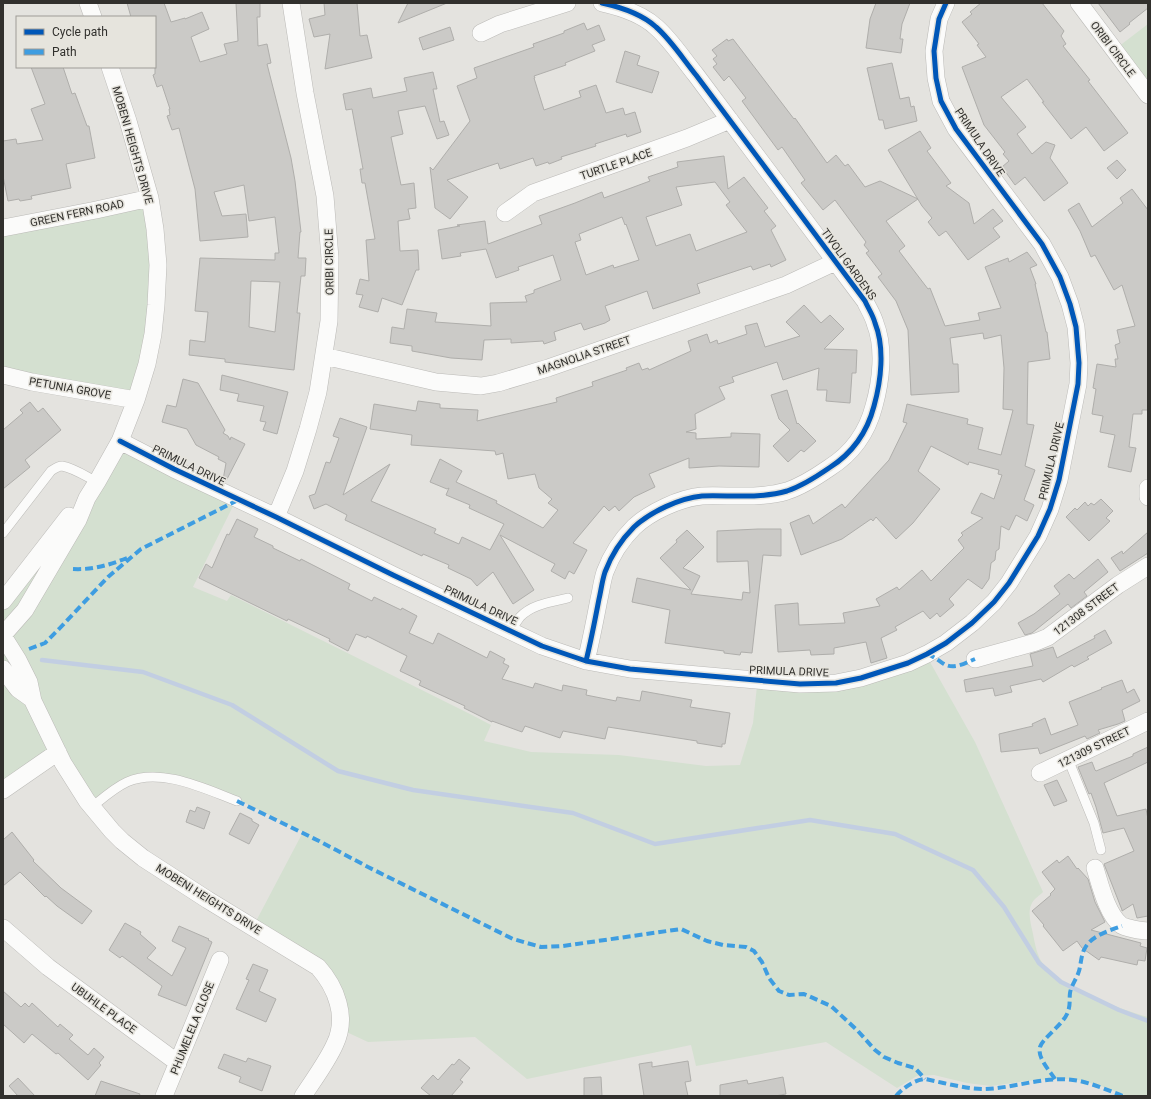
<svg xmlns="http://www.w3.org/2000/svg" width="1151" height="1099" font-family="Roboto,sans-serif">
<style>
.green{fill:#d4e0d0}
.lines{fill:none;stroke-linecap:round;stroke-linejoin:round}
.stream{stroke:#c2cee2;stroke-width:4.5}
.building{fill:#cbcac7;stroke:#afaeab;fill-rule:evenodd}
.service-casing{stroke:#bbbab7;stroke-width:10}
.minor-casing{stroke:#bbbab7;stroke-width:18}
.service{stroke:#fbfbfa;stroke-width:9}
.minor{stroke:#fbfbfa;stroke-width:17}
.quiet{stroke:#3e9de1;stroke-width:4;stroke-dasharray:8 4;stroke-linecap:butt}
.cycleway-casing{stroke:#e6e4dd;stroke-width:8}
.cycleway{stroke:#0057b8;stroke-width:5}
.labels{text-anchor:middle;stroke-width:3;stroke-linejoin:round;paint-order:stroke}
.street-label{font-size:11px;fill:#31302d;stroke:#e6e4dd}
</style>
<rect width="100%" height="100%" fill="#e4e3df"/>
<path class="green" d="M1148 24V96L1114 50Z
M150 198 157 245 136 400 3 374V228Z
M120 441 237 498 193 587 227 601 231 595 472 715 491 725 484 741 531 752 619 755 706 766 740 765 753 723 757 686 802 688 926 655 975 742 1043 892C1040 895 1034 899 1032 903 1027 912 1031 924 1033 934 1035 944 1037 957 1044 965 1066 990 1117 1008 1148 1017V1096H1127L1098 1085 1074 1079 1035 1080 991 1086 967 1083 934 1075 917 1076 897 1088 826 1042 696 1066 691 1045 527 1079 475 1037 368 1042 340 1029 335 991 253 927 303 832 239 800 196 785 142 776 92 807 58 751 3 789V599L72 513Z"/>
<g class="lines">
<path class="stream" d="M42 660 143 672 232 705 338 771 413 790 573 813 655 844 810 820 895 834 973 870 1004 907 1039 963 1061 982 1119 1010 1148 1021"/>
</g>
<path class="building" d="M127 3H164L171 22 185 18V19L202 12 209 29 191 37 200 62 227 54 224 44 238 41 236 3H260V17H257L258 46 267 44 271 63 267 64 291 158 295 181 301 232H300L298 258H306L305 276H301L297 313H300L294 370 225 362V359L189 355 190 340 205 342 208 312 195 311 200 258 275 260V253H279L275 217 249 221 244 185 214 192 222 216 246 214 248 237 200 241 195 189 179 128 172 130 167 116 170 115 169 109H170L162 85 157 87 153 75 155 74V17H131ZM251 281 280 282 275 332 249 327Z
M324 3H357L360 36 367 35 372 58 325 69 330 34 314 37 309 19 325 15Z
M408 3H447L398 23Z
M876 3H910L902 24 900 39H903L901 53 866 48 870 19Z
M981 3H1042L1064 31 1061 36 1066 44 1063 46 1090 80 1088 81 1128 133 1104 151 1086 127 1071 139 1042 102H1044L1027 79 1001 97 1026 127 1017 134 1032 154 1046 142 1055 145 1050 158 1068 183 1044 201 1025 177 1015 185 1002 167 1009 161 1003 154 1005 152 984 125 962 67 986 57 977 45 979 44 962 22 972 14 970 12Z
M1098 3H1148V8L1129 23 1130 24 1120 32Z
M584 23 587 30 599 25 605 40 592 45 595 51 565 63 566 65 534 76 535 78H534L544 110 581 97 579 91 596 85 606 113 623 108 625 115 635 112 641 132 627 137 626 134 595 144 596 146 561 157 562 159 549 164 548 162 536 166 533 158 500 169 498 163 447 180 468 197 450 219 435 208 430 167 433 170 470 121 457 86 477 78 474 68 534 47 533 44 564 33V31Z
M450 27 454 40 423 50 419 38Z
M727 39 728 41 733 39 794 119 795 118 827 163 836 155 845 166 848 164 865 187 880 181 918 199 886 221 905 246 899 251 928 289 930 288 945 326 980 320 978 313 1001 308 985 267 1008 258 1009 262 1027 252 1037 265 1030 268 1036 284H1035L1046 332H1047L1050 359 1028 362 1027 424 1034 425 1025 466 1035 470 1024 500 1034 505 1027 521 1016 515 1009 530 1001 526 999 549 996 551 995 560 991 563 989 579 982 589 968 579 949 599 954 605 940 617 937 613 930 619 923 611 895 627 897 630 881 638 887 658 871 663 866 642 834 648V654L811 655 810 650 778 652 775 605 798 603 799 625 845 623 843 613 880 606 876 599 897 587 899 590 922 570 931 581 964 548 958 540 963 535 961 533 983 518 971 513 981 493 994 499 1002 475 998 474 999 470 969 462 968 465 931 446 918 471 940 489 913 523 896 539 876 517 873 521 871 519 842 539 801 555 790 523 809 515 813 524 842 504 845 508 889 460 907 423 903 422 907 404 968 419 967 424 983 428 978 449 1001 455 1013 410 1003 409 1004 368 1001 335 984 339 983 333 950 338 953 364H958L959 392 911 395 908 330 896 301 878 277 882 274 866 253 869 251 864 245 866 242 835 200 823 210 801 183 805 180 782 147 778 150 742 101 746 98 729 76 724 81 713 67 717 64 713 59 717 56 712 50Z
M625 51 640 56 637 65 659 72 652 93 616 82Z
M892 63 900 99 909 97 911 107 914 106 917 121 885 129 883 120H879L867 68Z
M31 67H63L72 94 75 93 87 126H89L95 158 66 164 71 188 31 196 32 199 20 201 19 199 8 201 3 176V141L16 139 17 144 43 140 31 109 45 104Z
M433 72 437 89H433L440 122 444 121 449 135 437 139 425 106 398 111 403 134 391 137 401 185 414 183 416 208 408 209 410 219 398 221 400 251 418 250 419 270H416L402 305 382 298 378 312 359 307 363 295 356 294 360 279 369 281 366 240 375 239 365 183H362L360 169H363L352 109 346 110 343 94 371 88 373 98 407 91 404 78Z
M920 131 931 148 927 151 951 183 946 186 969 203 974 224 993 209 1003 221 993 228 1000 237 968 260 946 231 939 236 928 222 932 218 922 206 888 150Z
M724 156 728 189 744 177 768 208 764 211 776 226 771 230 786 260 771 267 770 264 753 270 751 266 697 284 700 293 653 309 647 291 605 306 610 320 605 323 584 330 581 323 554 332 556 340 544 344 543 341 511 343V339L484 340 482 360 451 358 412 351V346L390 343 392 327 404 329 407 309 437 313 435 322 491 326 490 303 527 302 525 296 534 293V290L561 280 553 255 518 267 519 270 496 278 486 249 460 253 461 256 442 259 438 230 460 226 457 225 485 221 488 244 542 224 539 216 575 203 602 192 604 198 650 181 648 177 678 167 677 162ZM715 182 730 202 726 205 747 232 696 251 690 234 656 246 646 217 682 205 676 187ZM622 217 625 225 626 224 639 260 614 268 613 265 586 275 575 242 581 240 579 234Z
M1117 160 1126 170 1117 179 1107 168Z
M1132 189 1148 210V410H1142V414H1133L1129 447 1136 448 1131 472 1108 467 1115 435 1100 432 1103 416 1092 414 1096 389 1093 388 1097 364 1116 367 1115 359H1118L1115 345 1120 343 1117 330 1135 326 1122 285 1114 290 1095 255 1091 257 1080 231 1068 210 1079 203 1092 227 1123 203 1120 198Z
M804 305 821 323 830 315 844 329 824 349 857 350 856 373H852L850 403 826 401 827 390H817L819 368 783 380 777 362 732 377 734 382 719 387 725 399 695 414 696 429 686 432 696 433V439L731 437V433L760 434 759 467 719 466 689 468V458L649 474 655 487 634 497 619 511 615 506 609 511 604 506 573 543 587 550 574 574 569 571 565 579 551 571 555 564 500 535 534 590 513 604 493 572 477 586 471 579 448 568 449 565 423 554 422 556 360 527 345 520 347 515 326 504 314 509 309 496 315 494 326 462 330 463 339 438 333 436 340 418 367 427 343 495 390 464 371 501 436 529 434 533 459 544 462 537 490 550 504 524 469 508 470 505 446 495 449 488 447 489 430 482 440 459 462 471 456 482 497 501 496 503 543 528 558 510 548 503 552 499 539 488 535 474 508 479 503 453 496 455 495 451 411 445 412 435 370 429 374 404 416 411 418 401 440 404V408L478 410 477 421 557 402 556 398 593 386 592 382 627 370 626 368 639 363 642 370 648 368 649 370 691 351 688 341 707 334 710 343 717 340 718 344 747 334 745 326 757 323 765 347 800 336 786 322Z
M222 375 288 392 277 434 263 430 266 422 260 421 264 406 237 401 239 394 220 390Z
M183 379 198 383 225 430 223 433 228 436 230 440 231 437 245 444 226 481 223 480 226 463 218 459 219 457 196 445 187 429 162 422 167 405 176 407Z
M787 390 797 424 798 423 816 441 804 452 801 450 788 462 773 446 790 430 779 419 771 395Z
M30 402 38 412 43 408 61 430 25 460 30 467 3 489V430L23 413 20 410Z
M1101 499 1113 511 1106 518 1110 521 1089 541 1066 517 1075 508 1077 510 1085 502 1088 506 1091 503 1094 505Z
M237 519 258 529 254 537 273 546V548L300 561 301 559 350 584 348 589 372 601 374 597 401 610 402 608 417 616 409 633 433 644 438 633 487 658 490 651 505 659 503 663 509 666 502 679 533 688 535 683 562 691 563 685 587 690 586 695 616 701 617 697 640 701 642 691 692 700 690 707 730 713 725 744H722V747L697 743V741L608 727 605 739 563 731 560 738 525 726 522 732 492 721V722L464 708 465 706 419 685 421 681 400 671 407 656 367 636 366 638 356 634 348 651 329 641 330 639 288 619 287 621 199 578 206 564 212 568 227 534 229 535Z
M758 529H781V556L763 555 752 653 741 652 740 655 724 653V651L665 643 670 610 632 602 637 578 691 590 660 558 677 542 676 540 687 530 704 547 683 568 700 576 691 594 742 600 743 592 750 593 748 561 717 562V531Z
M1148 532V553L1120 571 1111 558 1122 551 1123 554Z
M1098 559 1108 572 1084 592 1087 596 1071 608 1068 604 1032 633 1025 635 1018 623 1034 614 1060 594 1054 586 1069 574 1074 579Z
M1105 630 1112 643 1087 657 1089 659 1074 667 1072 665 1043 682 1041 679 1010 686 1012 692 995 696 993 688 966 692 964 680 1033 666 1030 654 1053 647 1057 658 1095 638 1094 636Z
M1122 680 1127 693 1134 689 1140 701 1122 710 1125 721 1118 724 1098 730 1100 733 1087 739 1085 736 1040 754 1038 748 1001 752 999 734 1033 726 1032 724 1045 718 1051 735 1078 725 1069 702 1102 689 1101 688Z
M1148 747V762L1104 783 1117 816 1146 809 1148 819V916L1137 918 1133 904 1122 911V910L1104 864 1134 851 1124 828 1103 833 1096 807 1091 793 1089 794 1078 767 1092 762 1095 770 1096 771 1133 756V754Z
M1057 780 1067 801 1054 806 1044 785Z
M197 807 210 812 204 829 186 822 190 810 195 812Z
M240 813 252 819V821L259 825 249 844 229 834Z
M12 832 34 860 33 861 61 888 92 911 82 924 57 906 46 896 45 897 20 872 3 886V840Z
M1068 856 1077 869 1078 868 1088 879 1095 902 1105 922 1091 930 1141 943 1140 946 1147 948 1145 961 1138 960 1137 965 1101 957 1099 960 1082 948 1077 941 1063 951 1043 926 1044 925 1032 911 1051 895 1050 894 1055 889 1042 872 1057 860 1059 863Z
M125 923 141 932 140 934 156 948 147 958 172 976 186 948 172 941 179 926 209 939 208 940 212 942 186 1006 158 995 162 986 122 956 120 958 109 950Z
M253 964 268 970 259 991 276 999 266 1022 236 1009 249 980 246 979Z
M3 991 21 1007 25 1003 29 1007 32 1003 58 1027 60 1024 73 1035 69 1039 88 1055 94 1048 104 1057 99 1063 101 1065 88 1080 58 1053 56 1054 32 1034 24 1043 3 1024Z
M224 1054 246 1062 248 1058 271 1066 262 1091 239 1082 241 1077 218 1068Z
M459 1059 470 1068 460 1080 463 1082 451 1096H431L421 1088 433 1075 438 1080 452 1064 454 1065Z
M688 1061 691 1081 685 1082 688 1096H644L639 1064 652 1062V1067Z
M601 1077 602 1096H584V1078Z
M783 1077 786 1094 775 1096H720V1085L747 1080 748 1084Z
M18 1078 35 1096H18L9 1086Z
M101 1081 140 1094 139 1096H95Z"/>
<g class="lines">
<g class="service-casing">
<path id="service" d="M3 533 51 471C54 469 58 466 62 466 74 468 87 477 97 482
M511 630C514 626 517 621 520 617 532 604 552 602 568 598
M1068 759 1094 823 1101 850
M92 807C103 798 114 788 127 782 161 767 205 789 237 801"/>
</g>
<g class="minor-casing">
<path id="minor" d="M88 3 93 17
M1079 3 1148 95
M481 33 500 24 567 3
M505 213 533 193 687 138 730 120
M3 228 96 210 150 198
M324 356 436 382 481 386 498 383 548 368 786 285 835 262
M3 375 32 382 136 400
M120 441 174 469 276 517 393 575 542 646 586 661 630 669 800 684 836 683 861 678 908 663 927 654 946 643 972 623 994 602 1009 583 1038 536 1050 509 1059 480 1078 384 1079 363 1076 327 1070 304 1060 277 1042 244 956 129 941 101 936 78 934 51 939 19 946 3
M1148 488V497
M276 517 295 471 308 429 318 392 329 321 330 258 325 196 305 93 291 3
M3 601 69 516
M3 635 25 610 78 520 87 498 97 482 120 441 136 400 147 364 153 334 156 305 158 265 155 229 150 198 128 121 110 67
M3 636 18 660 29 682 33 701 63 763 87 801 112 831 122 841 143 858 208 900 318 967C336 987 348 1017 335 1044 327 1062 314 1079 303 1096
M975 659 1036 642 1048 637 1118 585 1148 566
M586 661C591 641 595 620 599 599 601 591 602 581 605 572 611 556 622 539 634 527 650 512 680 498 702 496 730 495 760 499 787 491 802 486 816 477 829 468 853 453 867 433 874 406 881 381 885 348 875 323 873 315 868 308 865 301L696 75C683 59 671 40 656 27 642 14 620 7 602 3
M3 669 18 689 32 699
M1040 773 1148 721
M3 790 58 752
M1095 868C1100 884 1107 914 1121 925 1124 928 1143 931 1148 931
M3 928 48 967 178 1063
M164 1096 220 960"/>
</g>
<use href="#service" class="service"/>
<use href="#minor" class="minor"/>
<path class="quiet" d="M73 569C93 570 109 565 127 558
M29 649 45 643 59 629 108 577 141 549 238 500
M927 654C933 656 938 660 944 664 954 670 965 663 975 659
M237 801 319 841 368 867 513 939 541 947 563 946 681 929 707 941 723 945 746 947 754 951 762 962 769 978 779 991 789 995 804 994 831 1006 857 1030 875 1050 884 1057 898 1063 915 1068 925 1079
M1055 1079C1050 1071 1037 1058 1040 1047 1043 1038 1062 1025 1067 1014 1071 1005 1069 1001 1070 993 1071 986 1077 978 1079 971 1081 964 1081 956 1084 950 1090 936 1108 931 1122 926
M896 1096C903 1088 914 1080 925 1079 945 1083 966 1089 985 1089 1015 1088 1044 1076 1073 1080 1090 1082 1107 1090 1123 1096"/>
<g class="cycleway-casing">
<path id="cycleway" d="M120 441 174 469 276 517 393 575 542 646 586 661 630 669 800 684 836 683 861 678 908 663 927 654 946 643 972 623 994 602 1009 583 1038 536 1050 509 1059 480 1078 384 1079 363 1076 327 1070 304 1060 277 1042 244 956 129 941 101 936 78 934 51 939 19 946 3
M586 661C591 641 595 620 599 599 601 591 602 581 605 572 611 556 622 539 634 527 650 512 680 498 702 496 730 495 760 499 787 491 802 486 816 477 829 468 853 453 867 433 874 406 881 381 885 348 875 323 873 315 868 308 865 301L696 75C683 59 671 40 656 27 642 14 620 7 602 3"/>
</g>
<use href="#cycleway" class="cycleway"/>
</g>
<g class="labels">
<g class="street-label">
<text transform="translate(1113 49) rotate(53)" y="4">ORIBI CIRCLE</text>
<text transform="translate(980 142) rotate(56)" y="4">PRIMULA DRIVE</text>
<text transform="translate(133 145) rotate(74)" y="4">MOBENI HEIGHTS DRIVE</text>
<text transform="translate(616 164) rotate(-19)" y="4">TURTLE PLACE</text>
<text transform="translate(77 213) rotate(-12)" y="4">GREEN FERN ROAD</text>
<text transform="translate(329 262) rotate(-91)" y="4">ORIBI CIRCLE</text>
<text transform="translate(849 264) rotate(54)" y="4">TIVOLI GARDENS</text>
<text transform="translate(584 355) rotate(-19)" y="4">MAGNOLIA STREET</text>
<text transform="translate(70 388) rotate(10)" y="4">PETUNIA GROVE</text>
<text transform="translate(1051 461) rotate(-77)" y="4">PRIMULA DRIVE</text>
<text transform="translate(189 465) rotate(26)" y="4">PRIMULA DRIVE</text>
<text transform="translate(481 605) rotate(25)" y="4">PRIMULA DRIVE</text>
<text transform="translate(1086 609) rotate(-37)" y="4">121308 STREET</text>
<text transform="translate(789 671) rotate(2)" y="4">PRIMULA DRIVE</text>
<text transform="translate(1094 747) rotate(-26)" y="4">121309 STREET</text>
<text transform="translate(209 899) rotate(32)" y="4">MOBENI HEIGHTS DRIVE</text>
<text transform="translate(104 1008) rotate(36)" y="4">UBUHLE PLACE</text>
<text transform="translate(192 1028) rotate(-68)" y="4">PHUMELELA CLOSE</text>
</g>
</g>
<rect width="1151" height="1099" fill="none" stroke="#31302d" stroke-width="8"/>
<rect x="16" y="16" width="140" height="52" fill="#e6e4dd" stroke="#9e9c97"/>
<rect x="24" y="29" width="20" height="6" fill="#0057b8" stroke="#9e9c97"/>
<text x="52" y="36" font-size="12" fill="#31302d">Cycle path</text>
<rect x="24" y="49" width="20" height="6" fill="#3e9de1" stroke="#9e9c97"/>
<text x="52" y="56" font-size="12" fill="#31302d">Path</text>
</svg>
